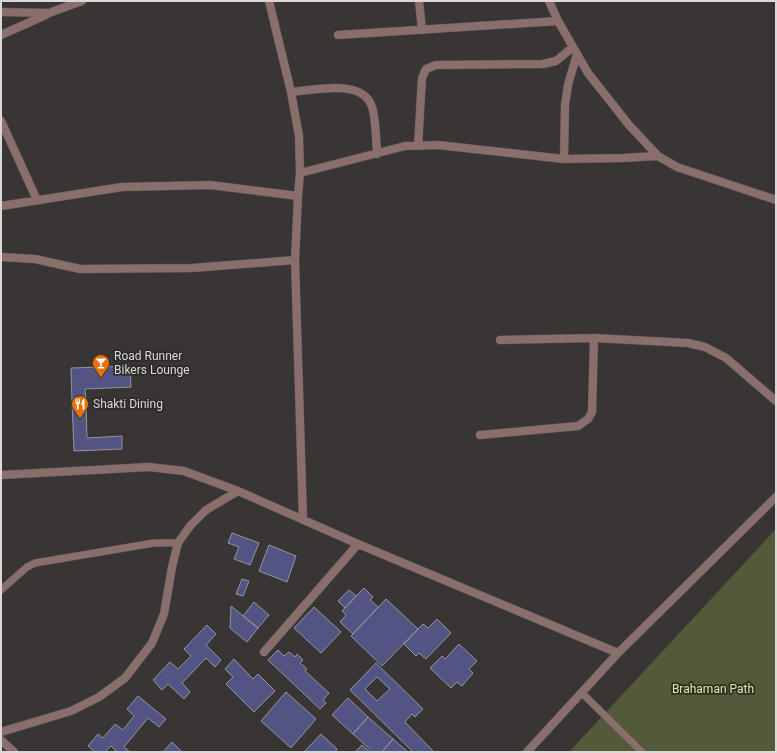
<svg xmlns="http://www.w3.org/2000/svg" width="777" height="753" font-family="Roboto,sans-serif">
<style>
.green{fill:#545939}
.building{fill:#525484;stroke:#959699;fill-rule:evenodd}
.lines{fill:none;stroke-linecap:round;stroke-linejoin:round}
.lane-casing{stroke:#555351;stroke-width:8}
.street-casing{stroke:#555351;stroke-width:9}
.lane{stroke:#896e6b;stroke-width:7}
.street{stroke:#896e6b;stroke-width:8}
.labels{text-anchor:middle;stroke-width:3.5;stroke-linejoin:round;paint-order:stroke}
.poi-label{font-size:12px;fill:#dad9d7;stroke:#2e2b2a;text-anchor:start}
.park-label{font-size:12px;fill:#e0ed98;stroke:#2e2b2a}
</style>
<rect width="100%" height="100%" fill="#383534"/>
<path class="green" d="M776 529V752H569Z"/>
<path class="building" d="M130 366 131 387 85 389 86 401 72 402 71 368Z
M86 401 87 438 122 436V449L74 451 72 402Z
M232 533 259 543 250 565 234 559 239 547 228 543Z
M269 545 296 556 287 582 259 571Z
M242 579 249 581 243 596 236 594Z
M364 588 373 597 370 600 378 607 353 634 340 622 346 615 342 611Z
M349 590 356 596 345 608 338 601Z
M386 599 418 629 382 666 351 636Z
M254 602 269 615 258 628 243 616Z
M231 606 258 628 247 642 230 628Z
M314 607 341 632 321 653 294 628Z
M437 619 451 633 426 659 419 653 416 656 404 644 423 624 428 628Z
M207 625 216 634 206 645 221 660 215 667 206 658 182 683 190 692 184 699 168 684 162 690 153 680 170 662 178 669 191 656 184 649Z
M459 644 477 661 469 669 473 673 462 686 457 682 451 688 430 668 442 656 445 659Z
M278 650 284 656 289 652 295 657 297 654 303 660 300 663 307 669 305 671 329 693 323 700 326 703 320 709 268 660Z
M234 659 253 679 258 674 275 691 254 712 226 684 233 677 225 669Z
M376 663 423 709 415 717 412 714 405 722 434 752H413L350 690ZM377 677 390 689 377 701 365 689Z
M286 692 316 719 291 748 261 721Z
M138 696 166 719 159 727 148 718 124 747 130 752H117L111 746 105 752H95L88 746 98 734 103 738 115 724 123 730 134 716 127 709Z
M348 698 368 717 353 734 332 715Z
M368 717 393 739 382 752H373L353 734Z
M321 734 337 749 335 752H304Z
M393 739 408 752H382Z
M172 742 182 752H163Z
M362 745 370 752H355Z"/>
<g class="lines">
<g class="lane-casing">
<path id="lane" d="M1 590 27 567 35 563 154 543H178
M582 693 642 752"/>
</g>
<g class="street-casing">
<path id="street" d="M269 1 291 92 299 136 300 173 298 196 295 260 303 520
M419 1 422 30
M549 1 558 21 588 73 629 125 658 156 677 167 776 200
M1 12 49 13 82 1
M1 35 46 15
M338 35 558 21
M291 92C314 90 363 78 372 107 376 118 376 141 377 154
M1 121 37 200
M418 146 422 78 426 69 436 65 543 64 556 61 573 47
M564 159 565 105 568 85 577 54
M300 173 405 146 438 145 564 159 623 158 658 156
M1 206 122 187 210 185 298 196
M1 257 35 259 80 269 192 268 295 260
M500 340 594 338 688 343 705 347 726 358 776 401
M480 435 578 426 588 419 592 412 594 338
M1 475 149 467 184 471 238 491 358 544 618 653
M264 652 358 544
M1 732 71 711 99 697 125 678 152 643 164 614 172 567 178 543 190 526 206 510 238 491
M1 740 14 752
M527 752 618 653 776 497"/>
</g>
<use href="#lane" class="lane"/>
<use href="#street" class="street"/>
</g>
<defs>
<g id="bar-pin" transform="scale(0.9)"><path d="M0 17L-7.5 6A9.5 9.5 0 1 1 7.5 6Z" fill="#e8710a" stroke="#2e2b2a"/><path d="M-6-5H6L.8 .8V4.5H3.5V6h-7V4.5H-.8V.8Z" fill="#fff"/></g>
<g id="restaurant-pin" transform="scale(0.9)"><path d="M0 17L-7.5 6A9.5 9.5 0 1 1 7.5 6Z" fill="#e8710a" stroke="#2e2b2a"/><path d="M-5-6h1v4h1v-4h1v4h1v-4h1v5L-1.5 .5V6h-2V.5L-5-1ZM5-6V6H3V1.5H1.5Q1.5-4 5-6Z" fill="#fff"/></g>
</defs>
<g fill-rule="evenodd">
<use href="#bar-pin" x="101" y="363"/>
<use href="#restaurant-pin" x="80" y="404"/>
</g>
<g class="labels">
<g class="poi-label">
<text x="114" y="360">Road Runner<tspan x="114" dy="14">Bikers Lounge</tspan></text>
<text x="93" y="408">Shakti Dining</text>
</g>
<g class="park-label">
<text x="713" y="693">Brahaman Path</text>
</g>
</g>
<rect width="777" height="753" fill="none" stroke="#dad9d7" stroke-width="4"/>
</svg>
